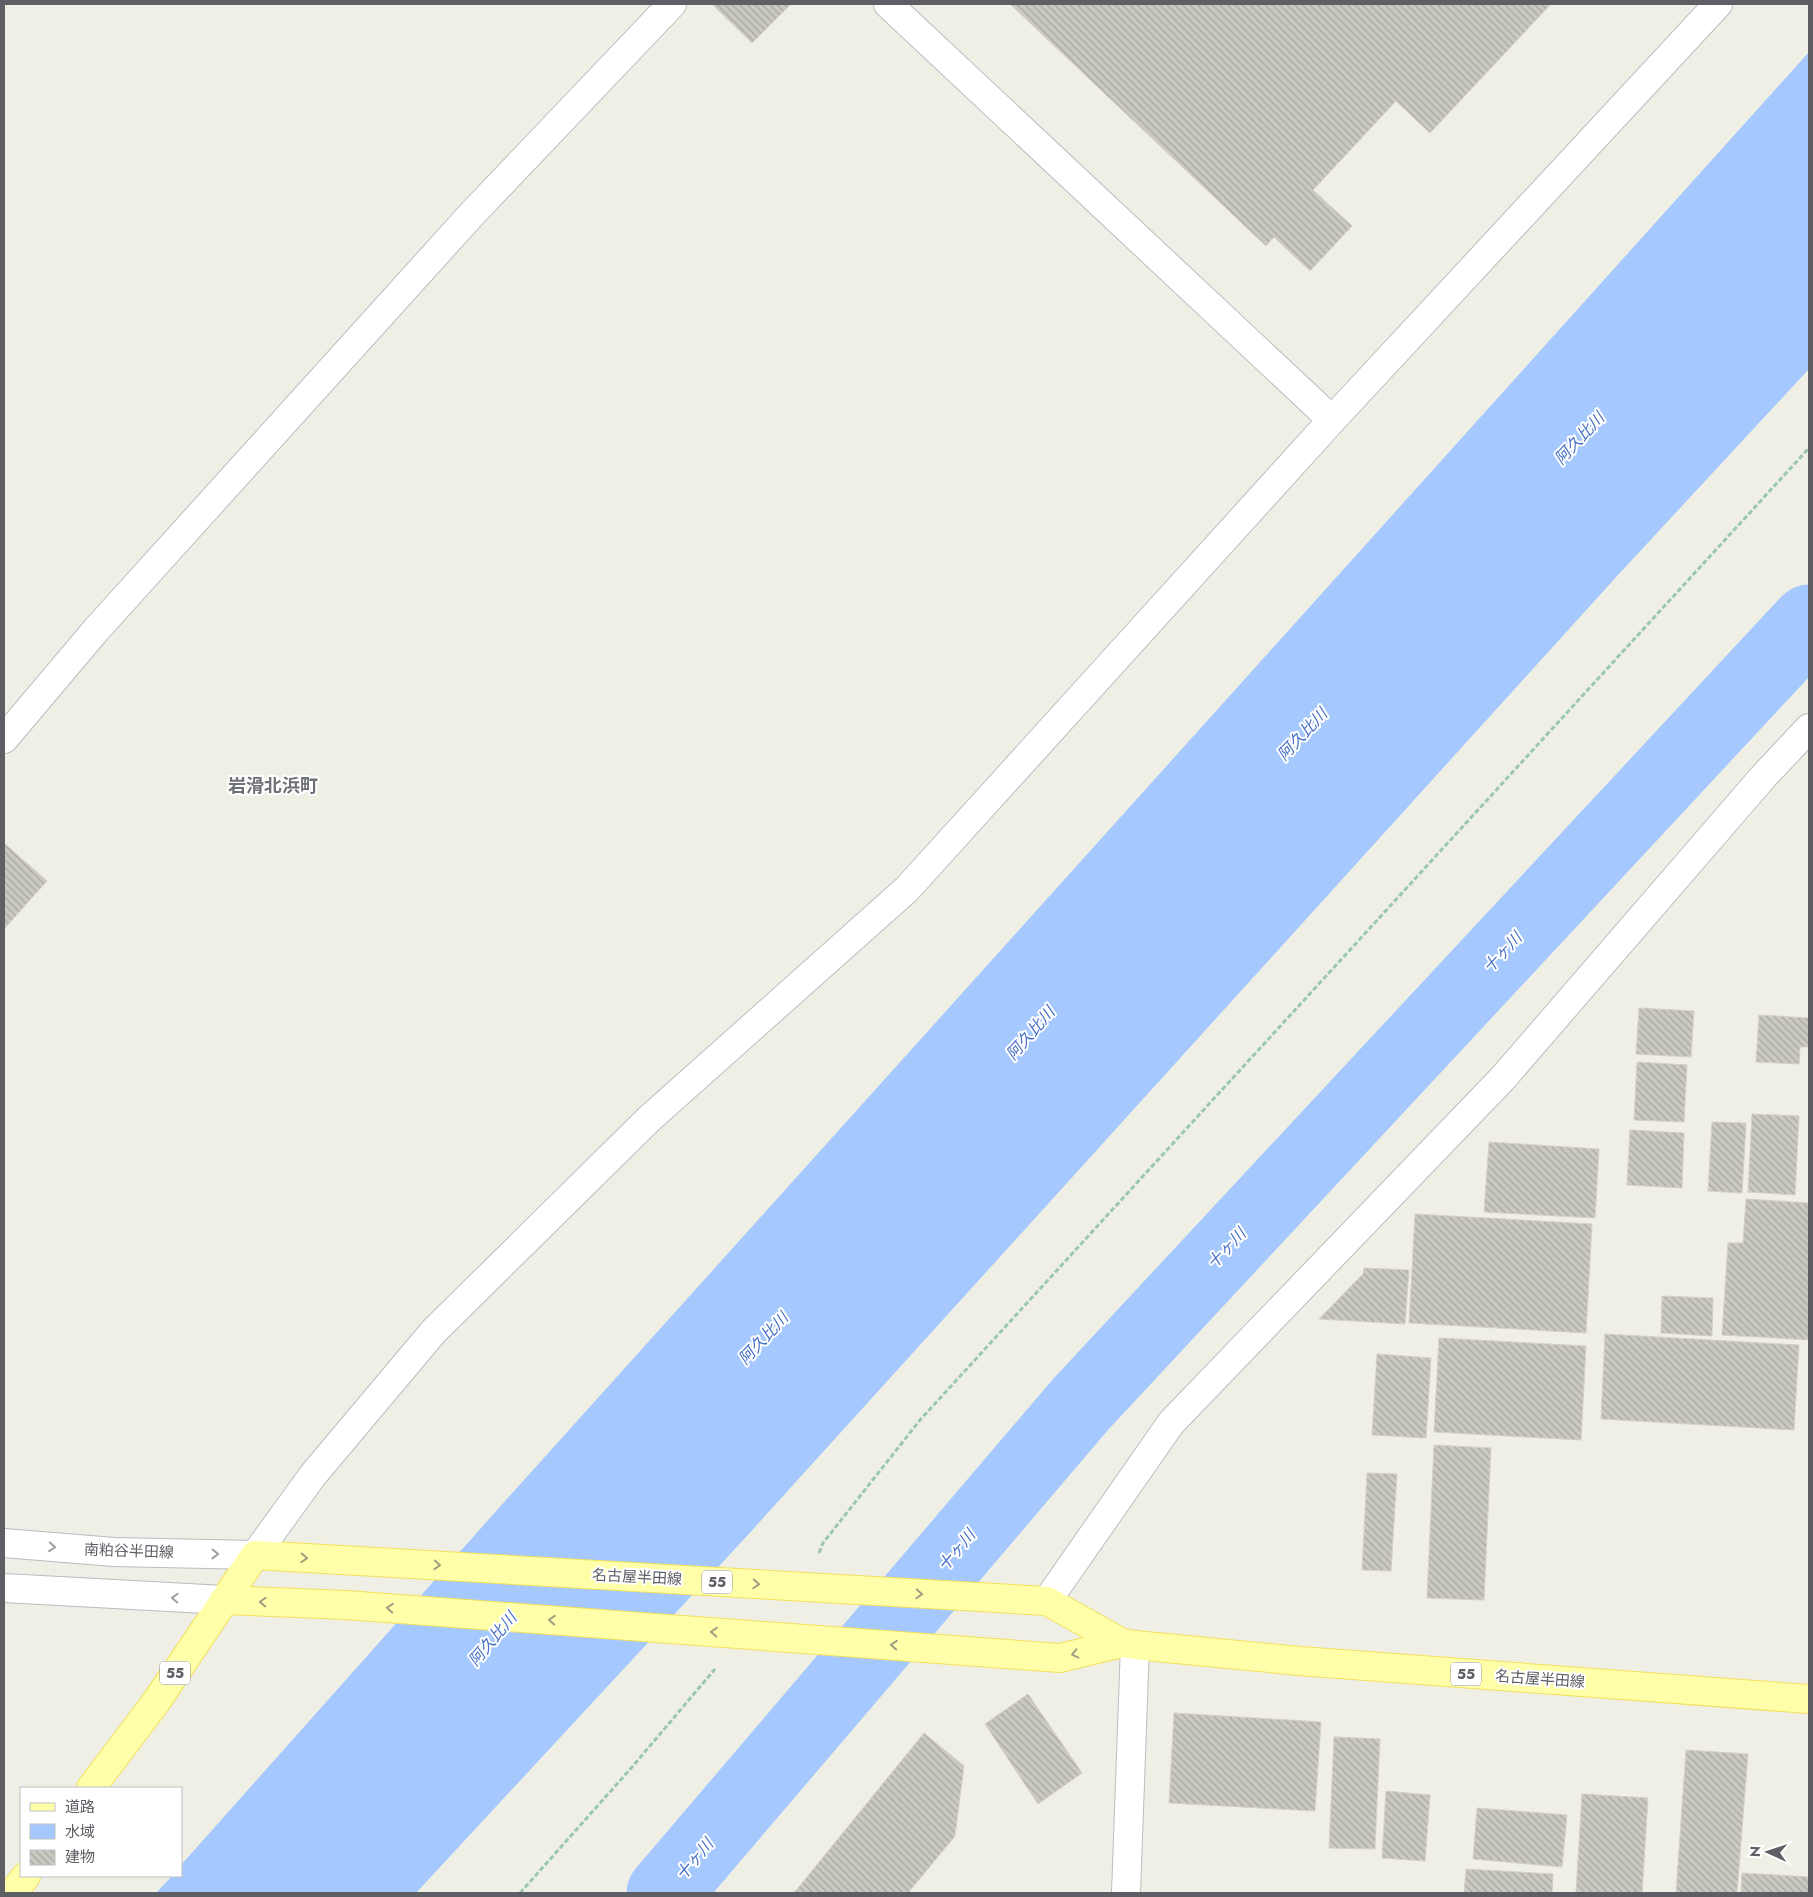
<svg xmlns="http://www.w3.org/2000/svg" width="1813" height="1897" font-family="Jost,'Noto Sans JP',sans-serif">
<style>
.water{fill:#a5c9ff}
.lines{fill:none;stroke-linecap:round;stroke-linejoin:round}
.river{stroke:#a5c9ff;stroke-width:75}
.building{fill:url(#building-back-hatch);stroke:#d4d1c3}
.minor-casing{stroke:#bcbdc3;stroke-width:30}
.tertiary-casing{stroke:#bcbdc3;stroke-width:30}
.secondary-casing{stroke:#babcc3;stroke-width:30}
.primary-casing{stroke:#f3e05a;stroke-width:30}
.path{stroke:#9ac8ae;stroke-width:3;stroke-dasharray:5 2.5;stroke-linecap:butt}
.minor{stroke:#fff;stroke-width:28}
.tertiary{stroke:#fff;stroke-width:28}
.secondary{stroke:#fff;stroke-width:28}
.primary{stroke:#ffa;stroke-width:28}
.oneway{stroke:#9e9fa3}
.oneway2{stroke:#9e9f81}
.labels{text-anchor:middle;stroke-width:4;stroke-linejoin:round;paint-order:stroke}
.shield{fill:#fff;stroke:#8e8f93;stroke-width:1}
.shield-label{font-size:14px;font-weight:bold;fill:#5d5f65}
.street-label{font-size:15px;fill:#5d5f65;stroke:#fff}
.water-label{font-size:16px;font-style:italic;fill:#456fc5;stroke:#fff}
.quarter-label{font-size:18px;font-weight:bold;fill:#6e7177;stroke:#fff}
</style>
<defs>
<pattern id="building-back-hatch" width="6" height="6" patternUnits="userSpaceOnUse" patternTransform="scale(1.25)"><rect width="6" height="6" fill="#cac9c2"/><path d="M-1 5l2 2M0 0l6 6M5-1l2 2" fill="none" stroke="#a7a6a1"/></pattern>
</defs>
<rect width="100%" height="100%" fill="#efefe5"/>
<path class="water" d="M1809 52V369L1618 575 746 1537 416 1893H156L172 1876H181V1865L506 1500Z"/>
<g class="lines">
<path class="river" d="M664 1893 1081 1404 1809 622"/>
</g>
<path class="building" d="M712 4H791L752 43Z
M1010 4H1551L1430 133 1396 101 1313 190 1352 226 1310 271 1274 237 1266 246Z
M4 843 47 881 4 929Z
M1639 1008 1694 1011 1691 1057 1636 1054Z
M1759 1015 1809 1018V1047H1800L1799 1064 1756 1062Z
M1637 1062 1687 1065 1684 1122 1634 1120Z
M1752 1114 1799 1116 1795 1195 1748 1192Z
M1712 1122 1746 1123 1742 1193 1708 1191Z
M1630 1130 1684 1133 1682 1188 1627 1185Z
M1489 1142 1599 1149 1595 1218 1484 1212Z
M1746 1199 1809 1203V1340L1722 1335 1728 1243H1743Z
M1415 1214 1592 1224 1586 1333 1409 1323Z
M1364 1268 1409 1270 1405 1324 1319 1319 1363 1274Z
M1662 1296 1713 1298 1712 1336 1661 1333Z
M1605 1334 1799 1345 1794 1430 1601 1419Z
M1439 1338 1586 1346 1581 1440 1434 1432Z
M1377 1354 1431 1358 1426 1438 1372 1435Z
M1434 1445 1491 1448 1484 1600 1427 1598Z
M1367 1473 1397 1474 1391 1571 1362 1570Z
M1028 1694 1082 1773 1038 1804 985 1724Z
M1174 1713 1321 1722 1315 1811 1169 1803Z
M924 1733 964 1766 955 1836 908 1893H794Z
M1334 1737 1380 1739 1375 1849 1329 1848Z
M1686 1750 1748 1754 1737 1893H1676Z
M1386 1791 1430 1795 1425 1861 1382 1858Z
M1582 1794 1648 1798 1642 1893 1576 1892Z
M1477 1808 1567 1815 1562 1867 1473 1859Z
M1466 1869 1553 1874 1552 1893H1464Z
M1742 1873 1809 1877V1893H1741Z"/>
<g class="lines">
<g class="minor-casing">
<path id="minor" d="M888 4 1332 420
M4 739 96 630 471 215 672 4
M1047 1601 1171 1423 1503 1078 1763 777 1809 728
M1126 1893 1135 1645"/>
</g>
<g class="tertiary-casing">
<path id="tertiary" d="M255 1555 313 1475 434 1331 649 1119 907 889 1332 420 1718 4"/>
</g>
<g class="secondary-casing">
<path id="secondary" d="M4 1543 114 1552 255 1555
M4 1588 224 1600"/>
</g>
<g class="primary-casing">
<path id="primary" d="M224 1600 346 1605 1060 1658 1122 1643
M91 1788 156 1702 255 1555 1047 1601 1122 1643 1135 1645 1300 1661 1809 1699
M13 1893 26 1876"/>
</g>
<path class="path" d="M819 1553 823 1543 920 1420 1809 448
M520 1893 633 1766 715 1669"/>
<use href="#minor" class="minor"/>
<use href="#tertiary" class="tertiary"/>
<use href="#secondary" class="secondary"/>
<use href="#primary" class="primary"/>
</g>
<defs><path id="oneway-chevron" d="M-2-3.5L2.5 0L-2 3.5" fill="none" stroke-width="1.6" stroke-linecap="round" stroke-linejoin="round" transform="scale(1.25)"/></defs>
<g class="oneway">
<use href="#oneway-chevron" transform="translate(52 1547) rotate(5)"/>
<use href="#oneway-chevron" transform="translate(215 1554) rotate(1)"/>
<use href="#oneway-chevron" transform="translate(175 1598) rotate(-177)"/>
</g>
<g class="oneway2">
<use href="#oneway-chevron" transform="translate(304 1558) rotate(3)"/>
<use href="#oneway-chevron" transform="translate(437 1565) rotate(3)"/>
<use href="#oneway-chevron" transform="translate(756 1584) rotate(3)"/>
<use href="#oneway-chevron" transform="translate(919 1594) rotate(3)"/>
<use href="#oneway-chevron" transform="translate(263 1602) rotate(-178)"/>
<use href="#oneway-chevron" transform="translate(390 1608) rotate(-176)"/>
<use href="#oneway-chevron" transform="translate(552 1620) rotate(-176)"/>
<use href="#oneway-chevron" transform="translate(714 1632) rotate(-176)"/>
<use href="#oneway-chevron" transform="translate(894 1645) rotate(-176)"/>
<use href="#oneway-chevron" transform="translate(1075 1654) rotate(167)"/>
</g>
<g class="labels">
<g class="shield">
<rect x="702" y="1570.5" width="30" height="23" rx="4"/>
<rect x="160" y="1661.5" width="30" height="23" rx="4"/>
<rect x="1451" y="1662.5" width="30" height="23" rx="4"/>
</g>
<g class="shield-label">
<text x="717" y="1587">55</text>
<text x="175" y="1678">55</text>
<text x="1466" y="1679">55</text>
</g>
<g class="street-label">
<text transform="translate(129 1551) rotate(2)" y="5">南粕谷半田線</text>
<text transform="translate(637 1577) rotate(3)" y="5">名古屋半田線</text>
<text transform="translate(1540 1679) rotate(4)" y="5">名古屋半田線</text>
</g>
<g class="water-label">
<text transform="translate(1579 438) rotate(-47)" y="6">阿久比川</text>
<text transform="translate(1302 734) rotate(-47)" y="6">阿久比川</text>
<text transform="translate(1502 952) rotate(-47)" y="6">十ヶ川</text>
<text transform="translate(1030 1033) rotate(-49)" y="6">阿久比川</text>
<text transform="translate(1226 1248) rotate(-47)" y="6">十ヶ川</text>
<text transform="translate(763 1338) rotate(-47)" y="6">阿久比川</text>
<text transform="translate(956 1550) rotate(-50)" y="6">十ヶ川</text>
<text transform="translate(492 1639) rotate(-50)" y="6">阿久比川</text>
<text transform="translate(694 1859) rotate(-50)" y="6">十ヶ川</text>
</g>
<g class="quarter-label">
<text x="273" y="792">岩滑北浜町</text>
</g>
</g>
<rect width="1813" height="1897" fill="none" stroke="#5d5f65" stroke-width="10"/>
<rect x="20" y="1787" width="162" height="90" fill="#ffffff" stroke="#bebfc1"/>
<rect x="30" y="1803" width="25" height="8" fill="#ffffaa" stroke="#bebfc1"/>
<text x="65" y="1812" font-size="15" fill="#5d5f65">道路</text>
<rect x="30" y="1824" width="25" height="15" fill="#a5c9ff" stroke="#bebfc1"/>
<text x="65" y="1837" font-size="15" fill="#5d5f65">水域</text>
<rect x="30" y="1850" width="25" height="15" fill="url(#building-back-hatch)" stroke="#bebfc1"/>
<text x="65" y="1862" font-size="15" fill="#5d5f65">建物</text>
<g transform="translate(1768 1852) rotate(273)" stroke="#ffffff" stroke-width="4" paint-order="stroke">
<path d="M0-4L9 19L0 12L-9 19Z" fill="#5d5f65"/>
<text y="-8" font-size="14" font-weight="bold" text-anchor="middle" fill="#5d5f65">N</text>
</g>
</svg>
